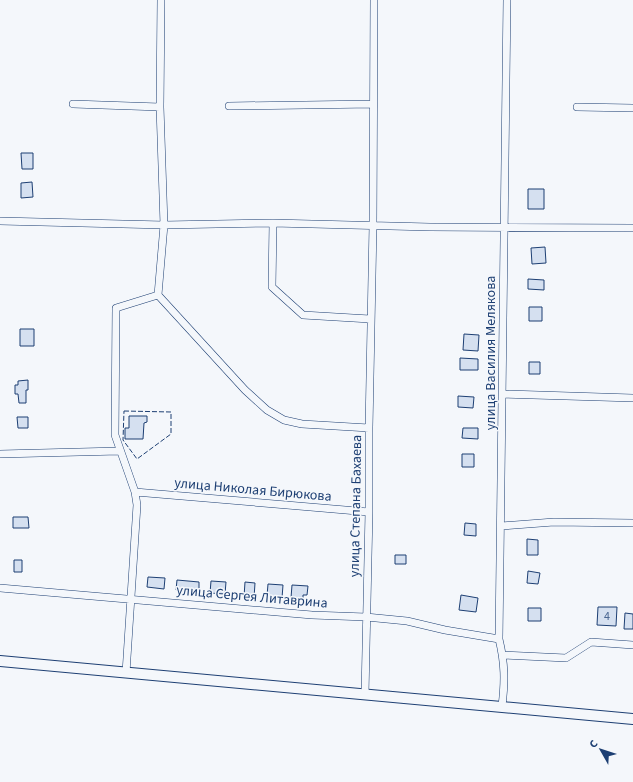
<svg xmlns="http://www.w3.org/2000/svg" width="633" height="782" font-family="'Source Sans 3',sans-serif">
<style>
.building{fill:#d5e0f0;stroke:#1d3f73}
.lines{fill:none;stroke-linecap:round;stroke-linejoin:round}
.minor-casing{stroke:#1d3f73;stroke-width:8}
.secondary-casing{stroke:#1d3f73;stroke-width:12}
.minor{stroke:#f4f7fb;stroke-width:7}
.secondary{stroke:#f4f7fb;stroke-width:10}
.fence{stroke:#1d3f73;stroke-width:1;stroke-dasharray:5 2;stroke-linecap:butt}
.labels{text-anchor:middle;stroke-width:3;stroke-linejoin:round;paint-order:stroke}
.number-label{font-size:12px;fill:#4b6792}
.street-label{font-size:14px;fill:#1d3f73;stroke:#f4f7fb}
</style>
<rect width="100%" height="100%" fill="#f4f7fb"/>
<path class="building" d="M21 153H33V169H22Z
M32 182 33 197 21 198V183Z
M528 189H544V209H528Z
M545 247 546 263 532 264 531 248Z
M528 279 544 280V290L528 289Z
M529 307H542V321H529Z
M20 329H34V346H20Z
M464 334 479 335 478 351 463 350Z
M460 358 478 359V370H460Z
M529 362H540V374H529Z
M28 380V390H26V403H19L18 394H15V385H18V381Z
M458 396 474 397 473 408 458 407Z
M129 416H147V422L144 423 143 439H125V428H129Z
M17 417H28V428H18Z
M463 428H478V439L462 438Z
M462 454H474V467H462Z
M13 517H28L29 528H13Z
M465 523 476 524V536L464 535Z
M527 539 538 540V555H527Z
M395 555H406V564H395Z
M14 560H22V572H14Z
M528 571 540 573 538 584 527 583Z
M148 577 165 578 164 589 147 587Z
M177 580 199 582V592L176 590Z
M211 581 226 582 225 594 210 593Z
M245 582 255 583 254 598 244 597Z
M268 584 283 585 282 598 267 596Z
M292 585 308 586 307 595H303V599L291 598Z
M461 595 478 598 476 612 459 610Z
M598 607H617L616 626 597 625Z
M528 608H541V621H528Z
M625 613 633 614V629H624Z"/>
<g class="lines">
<g class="minor-casing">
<path id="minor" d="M161 0 160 107 164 225 158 295 245 390 267 410 284 420 302 424 369 428
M73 104 160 107
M229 106 373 104
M577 107 633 108
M0 221 164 225 273 223 430 227 633 228
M273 223 272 287 303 315 370 319
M504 394 633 398
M0 454 119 451
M135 492 369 512
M502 526 554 522 633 523
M0 588 312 615 366 617 407 621 445 630 499 639
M503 655 566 658 591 642 633 645
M126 673 137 505 135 492 115 435 116 308 158 295
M365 694 369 512V428L373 225 374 0
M502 706C505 681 505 664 499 639L507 0"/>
</g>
<g class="secondary-casing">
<path id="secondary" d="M0 661 633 719"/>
</g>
<use href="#minor" class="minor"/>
<use href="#secondary" class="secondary"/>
<path class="fence" d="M124 411 171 412V434L137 459 123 440Z"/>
</g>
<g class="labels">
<g class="number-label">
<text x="607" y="620">4</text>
</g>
<g class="street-label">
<text transform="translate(490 353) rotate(-90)" y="5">улица Василия Мелякова</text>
<text transform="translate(253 489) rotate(5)" y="5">улица Николая Бирюкова</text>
<text transform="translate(355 506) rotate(-89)" y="5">улица Степана Бахаева</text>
<text transform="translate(252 596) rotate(5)" y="5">улица Сергея Литаврина</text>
</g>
</g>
<g transform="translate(601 750) rotate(309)" stroke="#f4f7fb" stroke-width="3" paint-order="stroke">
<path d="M0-3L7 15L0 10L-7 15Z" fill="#1d3f73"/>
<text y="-6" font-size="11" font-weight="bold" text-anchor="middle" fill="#1d3f73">С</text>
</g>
</svg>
